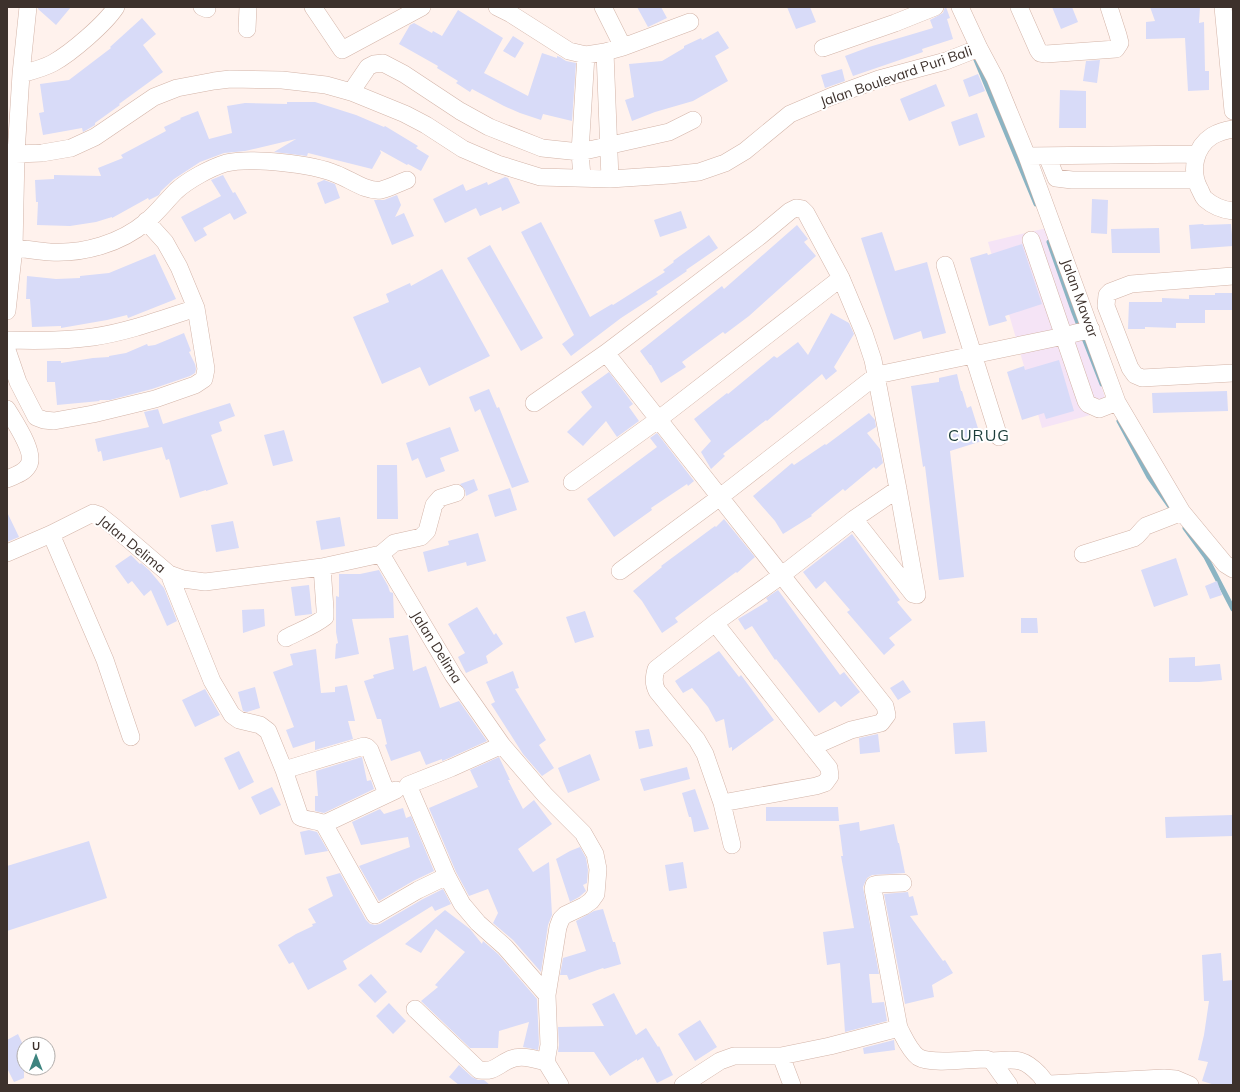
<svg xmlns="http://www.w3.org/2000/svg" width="1240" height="1092" font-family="Mulish,sans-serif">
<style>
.commercial{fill:#f5e4f6}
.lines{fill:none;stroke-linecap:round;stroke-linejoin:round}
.stream{stroke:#8bb4c3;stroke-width:5}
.building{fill:#d8dbf8}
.minor-casing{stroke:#d3b4a8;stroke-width:18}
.minor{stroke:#fff;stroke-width:17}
.labels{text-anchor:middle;stroke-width:4;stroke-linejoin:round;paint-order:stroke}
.street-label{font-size:14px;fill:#3d312c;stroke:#fff}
.quarter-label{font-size:16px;letter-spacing:1px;fill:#1b3d3a;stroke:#fff}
</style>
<rect width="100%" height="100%" fill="#fff2ed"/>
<path class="commercial" d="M1051 227 1109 410 1042 428 988 242Z"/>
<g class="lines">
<path class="stream" d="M974 55 1036 204
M1049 242 1073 310 1102 384
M1119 421 1149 477 1171 508
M1185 528 1206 557 1233 609"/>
</g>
<path class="building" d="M38 7H71L56 25 38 9Z
M637 7H661L667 18 648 27Z
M787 7H810L816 22 796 29Z
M945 7H946L950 18 947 19 953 39 922 49 923 52 853 76 845 56 869 47 933 28 930 20 943 13Z
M1052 7H1072L1078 22 1061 29Z
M1150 7H1200L1199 23 1204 22 1205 71H1209V90L1188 91 1185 38 1146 39V22L1155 21Z
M458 10 503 38 484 73 528 96 542 53 557 58V56L560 57 566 61 576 63 572 121 543 114 541 120 520 113 504 106 472 89 470 92 456 83 458 81 437 68 438 66 399 44 410 25 414 23 432 33 433 31 442 36Z
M142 18 156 34 143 45 163 72 119 104 120 105 95 123V125L90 128 83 132 82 128 43 135 39 113 44 112 40 84 69 80 111 48 110 47Z
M718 31 729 48 715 56 728 81 693 101 655 112 632 121 625 100 634 97 629 64 662 61 684 48V46L701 38 702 40Z
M513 36 524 43 515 58 503 51Z
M1100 60 1097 83 1083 81 1086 61Z
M842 69 845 81 825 88 821 75Z
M978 74 985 91 969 97 963 80Z
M936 84 945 106 909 121 900 99Z
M1060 90 1086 91V128H1059Z
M287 102H315L356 115 384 127 385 126 418 146 416 148 429 156 421 171 408 164 407 165 380 150 381 153 372 169 308 153 307 156 274 152 296 139 245 151 224 153 200 162 174 179 161 191 159 195 149 200 148 198 112 218V217L96 222 70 226 37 225 38 202H36L35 180 54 179V175L101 176 98 168 123 158 121 155 166 131 164 127 181 119 180 118 198 111 209 139 232 133 227 106 245 103 287 104Z
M977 113 985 137 959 146 951 122Z
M223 175 233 193 235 192 247 213 234 220 230 213 203 228 207 235 195 242 181 217 221 196 211 180Z
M505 177 508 178 520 203 502 211 501 207 480 216 476 208 445 223 433 199 463 184 466 191 487 182 488 185Z
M324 180 335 184 340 198 325 204 317 183Z
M397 195 401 205 395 217 404 213 414 236 392 245 374 200H384Z
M1092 199 1108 200 1107 234 1091 233Z
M681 211 687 228 660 237 654 220Z
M541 222 590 317 612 304 613 305 665 272 663 270 674 262 673 261 709 235 718 248 686 270 687 271 656 292 658 294 621 318 571 356 562 344 574 335 521 232Z
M1203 224 1204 225 1231 224 1233 246 1191 249 1189 225Z
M797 225 808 239 804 242 816 256 749 316 725 334 723 332 682 362 686 367 661 383 651 365H650L640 351 722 286 724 289Z
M1159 228 1160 253H1112L1111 229Z
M882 232 895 271 927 262 946 333 923 339 921 331 894 340 861 238Z
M1022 244 1042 304 1005 316 1007 321 989 326 970 258 987 253 988 255Z
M490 245 543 338 521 351 467 258Z
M155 254 176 299 128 318 127 315 107 320 61 328V326L32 327 30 299H26L27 276 56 279 80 278V276L109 273Z
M442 269 490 356 429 386 420 367 382 384 353 317 389 302 386 294 410 283 411 286Z
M1215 293H1233V310H1205V323H1176V328L1145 327V329H1128L1129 302H1162V298L1189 299V295H1215Z
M831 313 849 323 854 334 834 367 837 371 826 380 822 374 767 421 766 420 723 454 725 456 711 469 701 452 711 441 694 419 727 393 728 394 774 356 777 358 798 342 808 355Z
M184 333 191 351 189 352 195 364 196 369 195 373 190 376 152 389 110 400H99L100 401 57 405 55 382H47V361H61V363L93 358 109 357V356L126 353 147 344 148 346 155 345Z
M1059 360 1074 411 1046 419 1044 413 1022 420 1007 372 1024 366 1025 370Z
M609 372 633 404 629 407 639 421 617 437 606 421 583 446 567 432 592 407 581 392Z
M957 374 961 391H962L967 408 971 406 982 441 950 451 964 577 939 580 925 466 923 467 911 386 939 382V378Z
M489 389 497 408 499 407 529 482 512 488 480 409 475 412 469 397Z
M1227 391 1228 411 1153 413 1152 393Z
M230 403 235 416 219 422 222 431 211 435 228 484 206 491V490L180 498 169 459 166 460 162 447 103 461 101 451 98 452 95 439 149 427 144 412 158 409 163 424Z
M869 413 875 420 876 427 867 433 880 449 883 463 876 469 874 467 845 491 843 489 811 515 812 516 783 534 775 521 753 496 792 463 794 465 825 444 826 445Z
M450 427 459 451 440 458 445 471 426 478 418 458 412 461 406 443Z
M284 430 293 461 273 466 264 435Z
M657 433 694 481 688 486 687 484 651 508 652 510 614 537 587 499 657 447 650 438Z
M377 465H397L398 519H377Z
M474 479 478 490 466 496 465 490 460 484Z
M510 488 517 510 495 517 488 495Z
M7 512 19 537 7 542Z
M340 517 345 546 321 550 316 521Z
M724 519 755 557 737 573 736 572 675 618 678 622 662 633 642 601 633 591 662 567 661 566 715 526 716 527Z
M233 521 239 548 216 552 211 525Z
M478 533 486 561 467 566 466 562 428 572 423 552 449 545 448 541Z
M852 534 900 600 897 602 912 620 889 638 895 645 884 655 847 612 850 610 825 581 816 589 803 572Z
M131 555 140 564 141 563 149 570 164 588 177 621 167 626 151 590 144 596 132 581 128 584 115 566Z
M1176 558 1188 595 1154 607 1141 570Z
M379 570 388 586 390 592 393 593 394 618 352 619 359 654 335 659 336 644 338 643 336 632V596L339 597V574H360Z
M1217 581 1222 595 1210 599 1205 586Z
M309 585 312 614 295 616 291 587Z
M778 590 840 675 844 672 860 692 841 707 835 701 819 713 776 659 775 660 752 626 745 630 738 619 768 601 766 598Z
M477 607 494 635 496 633 503 644 486 656 488 663 466 673 458 657 465 653 448 624Z
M264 609 265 626 243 633 242 610Z
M585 611 594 637 575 643 566 617Z
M1021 618H1037L1038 633H1021Z
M408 635 413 671 426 666 440 708 459 701 487 741 447 759 442 761V759L426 765 420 751 391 761 385 745 387 744 381 719H377L364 681 374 678 373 675 394 669 389 638Z
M316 649 321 693 335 692V687L347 685 355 721H348L353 739 315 750V741L293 748 286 730 294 727 273 672 293 665 290 654Z
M719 651 739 677 741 675 774 720 732 751V747L729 748 724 719 716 722 708 707 692 688 683 693 675 681Z
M1195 657V666L1220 664 1222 680 1199 682H1169V658Z
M513 671 519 688 515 689 546 740 539 745 554 768 542 776 523 754 491 704 495 702 486 682Z
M903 680 911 692 898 700 890 688Z
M255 687 260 708 247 712 243 711 238 692Z
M205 689 220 715 195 727 182 700Z
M985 721 987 752 955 754 953 723Z
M649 729 653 746 639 749 635 731Z
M878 734 880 752 860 754 859 738Z
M239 751 254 782 239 790 224 758Z
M590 754 600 780 568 793 558 768Z
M362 757 367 781 371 780 374 789 324 813 315 811V796H318L316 771Z
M499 757 510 780H508L523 809 534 800 552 824 518 849 533 872 549 862 552 915 548 925 541 972 513 940 493 923 498 913 488 889 469 896 456 872 429 808 478 787 470 770Z
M687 767 690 779 644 791 640 779Z
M272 787 281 805 260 815 251 797Z
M695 789 709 829 694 832 691 817H689L682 793Z
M766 807H838L839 821H766Z
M403 808 406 818 411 816 434 871 413 881 379 901 359 866 410 847 408 837 361 845 352 822 380 809 384 814Z
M1233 815V836L1166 838 1165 817Z
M859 822 860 831 894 824 898 843H899L905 873 872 875 867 878 863 887 879 974H869L872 1003 884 1002 887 1021 845 1032 840 963 827 965 823 932 854 928 841 856H843L839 825Z
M309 830 317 832 328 851 305 855 300 832Z
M89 841 107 898 7 931V866Z
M580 847 586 858 588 870 587 883 583 885 586 891 579 897 570 902 556 859 570 851Z
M683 862 687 888 669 891 665 865Z
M340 873 366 920 370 924 375 925 380 924 423 899 443 889 451 904 435 911 432 906 343 961 347 969 308 990 293 962 289 964 278 945 296 934 313 926 312 924 316 923 308 909 333 896 326 877Z
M908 892 909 897 913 896 918 915 910 916 943 961 945 960 953 973 932 985 934 997 905 1004 884 894Z
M603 909 613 942H615L621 964 604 969 603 968 569 980 567 975H560L563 958 586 951 576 921 594 911Z
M445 910 470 929 482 944 483 941 498 954 537 999 539 1044 538 1050 523 1047 529 1022 499 1031 498 1048H470L421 1001 438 987 435 985 465 952 436 929 421 953 405 944Z
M1221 953 1223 981 1233 980V1085H1215L1202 1081 1208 1062 1198 1060 1204 1035 1209 1001H1204L1202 955Z
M371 974 387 992 375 1003 358 985Z
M614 993 636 1035 646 1028 658 1047 659 1046 673 1075 657 1083 643 1057 637 1061V1059L610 1076 594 1052H558L559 1045 558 1027 604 1026 592 1004Z
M389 1003 406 1021 393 1034 376 1016Z
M700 1020 717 1047 695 1061 678 1034Z
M18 1034 24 1047V1078L14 1082 7 1068V1040Z
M894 1040 895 1050 864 1054 863 1048Z
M459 1065 472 1077 478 1080H484L490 1085H459L449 1077Z"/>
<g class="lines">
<g class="minor-casing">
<path id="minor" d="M202 7 207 9
M313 7 342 50 422 7
M497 7 511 14 569 51 586 55 605 52 623 47
M603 7 623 47 690 22
M960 7 979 48 995 78 1027 156 1117 402 1182 512 1225 564 1233 569
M1019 7 1038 50 1040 53 1046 54 1116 49 1120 43 1118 35 1109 7
M1223 7 1233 111
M247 29 248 7
M823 48 895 23 935 7
M605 52 610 179
M21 74C32 71 44 68 53 63 71 53 105 24 116 7
M351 92 368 67 374 64 383 63 404 74 460 111 489 127 542 148 580 152 669 132 693 120
M1233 129C1226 130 1219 132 1212 136 1195 147 1190 170 1199 188 1201 191 1202 196 1205 199 1213 206 1223 210 1233 211
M7 153 16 154 42 153 71 148 95 137 154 97 177 88 214 81 230 79 282 80 326 85 351 92 405 114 426 125 463 149 498 164 540 177 610 179 670 175 699 172 725 163 745 151 790 114 830 97 879 79 946 61 979 48
M1027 156 1197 154
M1047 156 1056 178 1072 180H1195
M582 177 580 152 586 55
M1031 240 1086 401 1088 404 1099 409 1117 402
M14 248C26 249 38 251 50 252 84 254 121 243 146 222 157 213 166 201 176 191 188 180 210 168 226 163 250 157 313 164 336 174 350 179 366 192 381 190 390 188 399 183 407 180
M945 265 999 437
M1233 276 1131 284 1110 292 1107 295 1106 306 1130 368 1135 375 1142 378 1233 373
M7 311 14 248 16 154 21 74 28 7
M7 340C36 341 64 341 93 337 128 332 162 319 196 308
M7 350 18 382 36 417 44 420 54 421 93 414 155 399 195 385 204 379 206 369 196 308 179 267 165 242 146 221
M606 353 885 706 887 715 881 723 851 730 812 747
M534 403 606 353 760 236 790 211 796 208 802 209 806 213 841 278 864 333 873 360 898 489 917 595 913 594 854 519
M7 409C14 421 37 454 28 466 24 473 14 476 7 479
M572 482 659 419 841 278
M51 534 105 660 131 737
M7 553 51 534 93 513 99 515 113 526 169 574 183 579 205 582 322 567 381 554 453 675 502 745 545 795 583 833 595 854 598 869 596 894 591 901 584 906 565 915 561 919 558 927 547 995 549 1045 546 1062 560 1085
M381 554 394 543 421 537 427 531 434 505 440 498 456 493
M1083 554 1134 538C1139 535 1141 530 1146 526L1182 512
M620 571 720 497 877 375 1064 336 1091 329
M169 574 212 681 232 715 239 720 260 725 268 731 284 770 300 817C308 821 317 820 324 824L375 915 418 890 447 876
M715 623 829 768 830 776 825 783 816 786 722 803
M286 638C299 631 314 626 325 617V609L322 567
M502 745 451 768 408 785 447 876 462 904 478 923 505 947 547 995
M284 770 364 746 367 747 370 750 387 794
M324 824 396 790
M732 845 722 803 705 754 697 740 657 691C653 683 654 677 656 669L715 623 782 575 854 519 898 489
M903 883 878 884 874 885 873 889 899 1028C904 1037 909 1050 918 1057 931 1065 970 1059 986 1059L992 1061 1009 1085
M415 1009 479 1070C495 1072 496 1066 509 1060 520 1054 535 1059 546 1062
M781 1056 792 1085
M992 1061C1014 1060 1022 1056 1039 1074 1043 1078 1044 1083 1050 1084L1164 1078 1176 1079 1190 1085
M683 1085 720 1061 734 1056H781L830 1046 899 1028"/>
</g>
<use href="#minor" class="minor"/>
</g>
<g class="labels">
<g class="street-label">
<text transform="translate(896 76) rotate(-19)" y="5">Jalan Boulevard Puri Bali</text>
<text transform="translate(1080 298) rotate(70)" y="5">Jalan Mawar</text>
<text transform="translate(132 544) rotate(39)" y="5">Jalan Delima</text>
<text transform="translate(437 647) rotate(58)" y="5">Jalan Delima</text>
</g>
<g class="quarter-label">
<text x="979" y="441">CURUG</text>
</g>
</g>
<rect width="1240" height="1092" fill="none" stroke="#3d312c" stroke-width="16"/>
<g transform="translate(36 1056)"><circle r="19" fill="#ffffff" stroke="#b1adab"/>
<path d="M0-3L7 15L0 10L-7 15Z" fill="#3d847f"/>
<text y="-6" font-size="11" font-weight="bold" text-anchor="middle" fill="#3d312c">U</text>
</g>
</svg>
